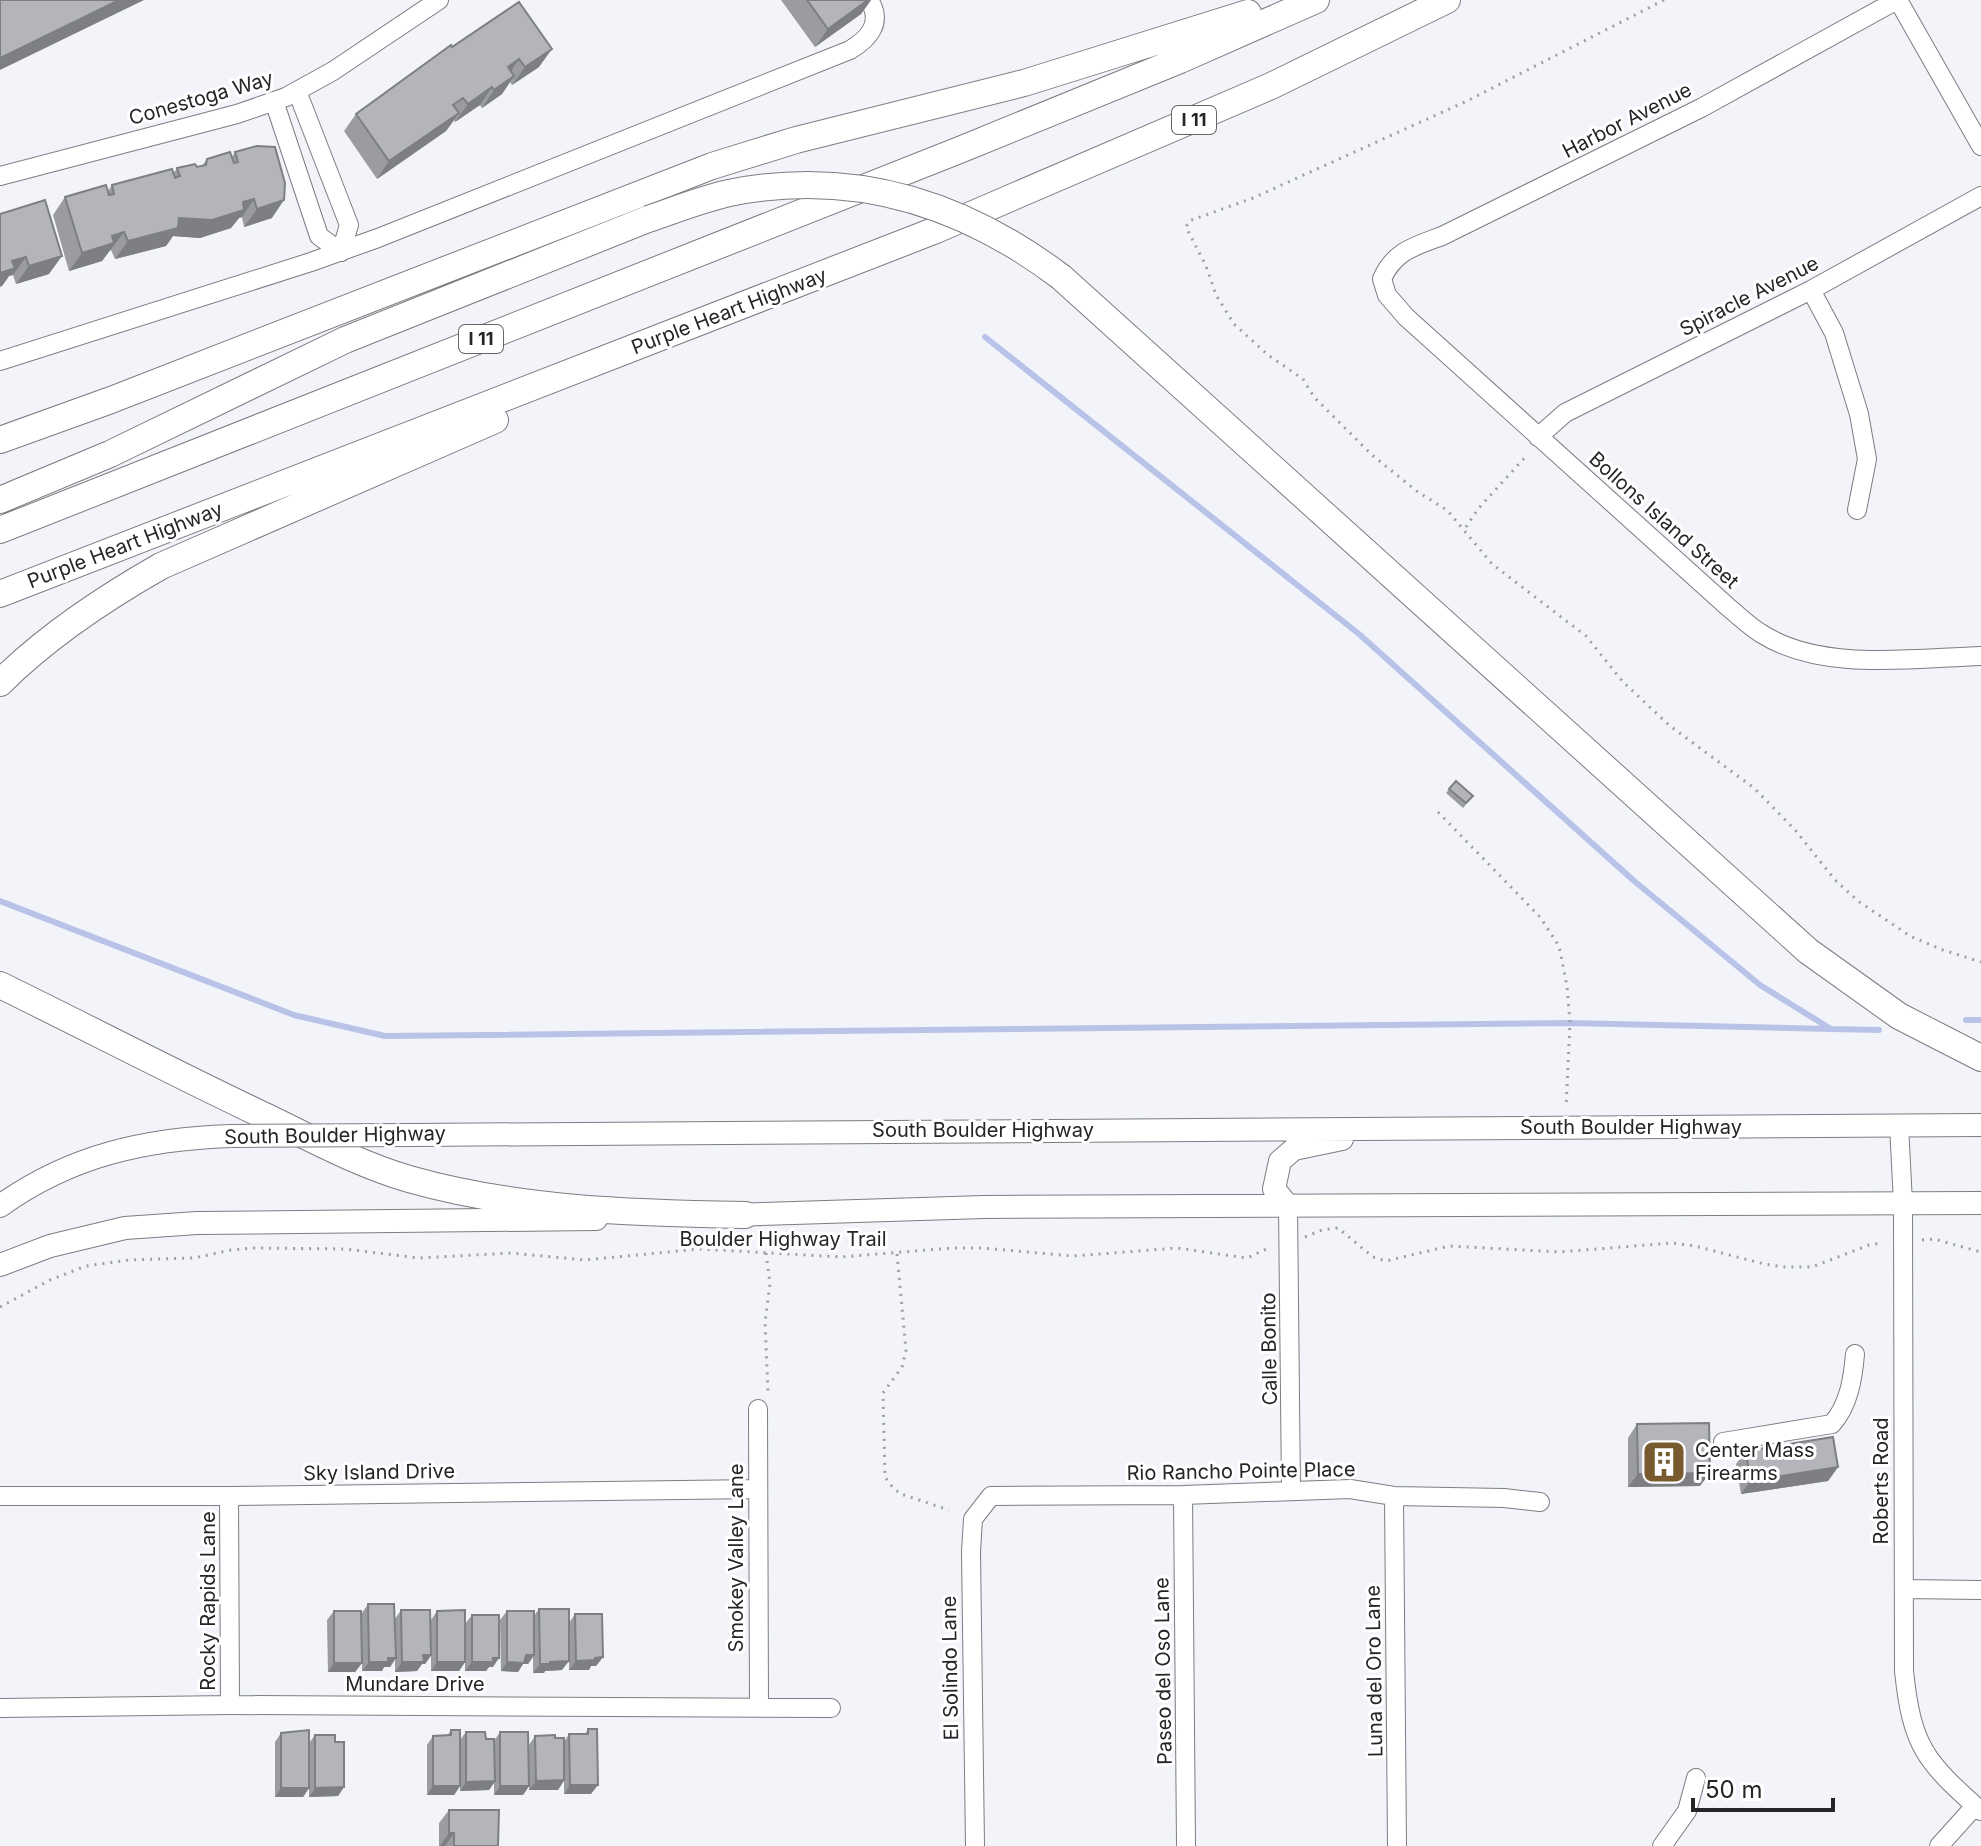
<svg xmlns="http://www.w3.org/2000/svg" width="1981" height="1846" font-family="Inter,sans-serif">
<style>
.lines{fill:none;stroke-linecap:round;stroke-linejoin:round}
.stream{stroke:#b9c3e8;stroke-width:6}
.minor-casing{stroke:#7b7d82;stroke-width:20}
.major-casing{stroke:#7b7d82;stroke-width:24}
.highway-casing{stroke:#7b7d82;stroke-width:28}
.path{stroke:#9d9fa3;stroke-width:3;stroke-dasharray:2 6;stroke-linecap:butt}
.minor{stroke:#fff;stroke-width:18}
.major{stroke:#fff;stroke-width:22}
.highway{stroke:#fff;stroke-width:26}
.major-bridge-casing{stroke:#7b7d82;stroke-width:24;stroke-linecap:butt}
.highway-bridge-casing{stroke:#7b7d82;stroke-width:28;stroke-linecap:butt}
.major-bridge{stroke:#fff;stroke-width:22}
.highway-bridge{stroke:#fff;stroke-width:26}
.wall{fill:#9a9ca0}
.shaded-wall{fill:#7d7f82}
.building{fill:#b3b5ba;stroke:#7d7f82;stroke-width:2}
.labels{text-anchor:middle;stroke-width:6;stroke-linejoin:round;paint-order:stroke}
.shield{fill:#fff;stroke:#666668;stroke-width:2}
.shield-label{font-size:18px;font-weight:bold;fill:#242527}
.street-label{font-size:20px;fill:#242527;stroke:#fff}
.poi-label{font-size:20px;fill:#242527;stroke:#fff;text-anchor:start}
</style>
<rect width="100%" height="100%" fill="#f2f4fa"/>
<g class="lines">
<path class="stream" d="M985 337 1359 634 1633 880 1760 985 1831 1029 1879 1030
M0 901 294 1015 385 1036 1570 1023 1831 1029
M1966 1020H1981"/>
<g class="minor-casing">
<path id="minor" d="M1897 0 1701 108 1442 236C1415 246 1394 251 1382 279L1387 295 1406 317 1728 607C1739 616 1750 627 1762 634 1822 672 1913 658 1981 656
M1898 0 1981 146
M274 101 319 236 341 252 349 225 297 91
M0 176 237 114 286 97 333 71 439 0
M1811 290 1834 333 1859 414 1867 459 1857 510
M0 361 311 262 378 238 850 50C870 38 883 22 869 0
M1538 437 1565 413 1811 290 1981 196
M1899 1125 1903 1203 1904 1671C1912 1747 1925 1761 1981 1811
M1288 1206 1291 1491
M758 1409 759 1707
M1723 1442 1832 1424C1849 1405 1853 1378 1855 1354
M1183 1495 1186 1846
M0 1496H229L758 1489
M229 1496 230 1705
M1394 1496 1397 1846
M1904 1589 1981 1590
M0 1708 230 1705 831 1708
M975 1846 971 1552 973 1519 991 1496 1183 1495 1350 1489 1394 1496 1504 1498 1540 1502
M1662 1846 1687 1811 1696 1778
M1939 1846 1975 1806"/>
</g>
<g class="major-casing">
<path id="major" d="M410 1135 1981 1125
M0 1206C71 1155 146 1139 231 1136
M1288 1206 1274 1189 1280 1161 1294 1149 1342 1139
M730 1215 984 1207 1981 1203
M0 1265 50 1246 125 1228 197 1223 596 1219"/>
</g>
<g class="highway-casing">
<path id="highway" d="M1061 277 1808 951 1899 1016 1981 1058
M0 440 111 400 712 166 796 140 1024 83 1248 13
M0 500 110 454 345 340 648 219
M0 530 962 149 1180 60 1316 0
M0 594 936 230 1271 86 1447 0
M0 683C47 636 103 599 161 566L495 420
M0 985C90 1029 180 1076 271 1119 316 1141 361 1165 409 1179 518 1210 633 1213 745 1215"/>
</g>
<path class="path" d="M1664 0 1467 101 1253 198 1189 221 1186 227 1206 266 1216 295 1234 324 1268 355 1303 379 1314 397 1372 455 1418 492 1447 510 1492 564 1586 636 1623 682 1670 726 1754 788 1796 831 1835 880 1858 901 1910 936 1943 950 1981 962
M1466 527 1478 509 1528 454
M1438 812 1540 917 1559 946 1567 986 1570 1023 1566 1108
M1305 1237 1322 1230 1338 1228 1373 1257 1386 1261 1449 1246 1559 1252 1672 1243 1695 1246 1764 1264 1785 1267H1812L1869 1245 1883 1243
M1922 1240 1934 1239 1981 1252
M766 1253 770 1284 765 1322 768 1392
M897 1254 906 1350 902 1367 883 1393 885 1477 894 1489 901 1494 949 1510
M0 1307 50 1280 86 1266 129 1260 194 1258 231 1250 253 1248 345 1249 419 1258 511 1253 584 1260 700 1249 841 1257 952 1248H982L1073 1256 1177 1248 1247 1258 1271 1247"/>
<use href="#minor" class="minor"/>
<use href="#major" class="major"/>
<use href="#highway" class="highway"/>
<g class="major-bridge-casing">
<path id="major-bridge" d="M231 1136 410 1135"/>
</g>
<g class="highway-bridge-casing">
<path id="highway-bridge" d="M648 219C675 210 702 199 729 193 852 168 963 203 1061 277"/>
</g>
<use href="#major-bridge" class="major-bridge"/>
<use href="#highway-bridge" class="highway-bridge"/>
</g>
<path class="wall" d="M781 0H871L861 14 815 47Z
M519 2 539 67 512 85 510 82 502 94 482 108 480 105 455 122 454 120 446 131 377 179 344 131 356 114Z
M235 152 272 218 244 227 242 217 239 218 231 228 200 238 173 236 166 246 115 259 111 250 109 251 102 261 69 271 53 215 65 197 108 191 112 185 173 174 177 168 197 167 202 166 207 159 232 157Z
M0 214 49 274 16 284 13 275 9 276 2 286Z
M1456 781 1473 796 1463 808 1446 793Z
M1637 1424 1700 1486 1628 1487V1438Z
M1746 1451 1838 1467 1828 1481 1741 1494 1736 1464Z
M368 1604 395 1640V1619L401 1610 431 1620 437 1611 465 1662 459 1671H431V1656L425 1664H422L417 1671 395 1672V1659L390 1667H384L382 1671H362V1613Z
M539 1609 562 1670 545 1671 544 1673H533V1657L528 1664H523L518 1672 501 1671 500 1620 507 1611 534 1616Z
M334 1611 362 1663 355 1672H328L327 1620Z
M575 1614 603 1657 596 1666H591L589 1670H569V1623Z
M472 1615 493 1667H489L486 1671H465V1624Z
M588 1729 591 1794H564V1781L558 1790H529V1786L523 1795H494V1783L489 1790 460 1791V1786L454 1795H427V1745L433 1736H447L451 1730 460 1740 466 1732 494 1741 500 1732 529 1785V1745L535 1736 555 1738 564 1742 569 1734H585Z
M281 1733 309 1743 315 1735 335 1742 344 1787 338 1796 309 1797V1788L303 1797H275V1742Z
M449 1810 498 1846H439V1823Z"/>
<path class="shaded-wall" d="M119 0H144L0 70V58Z
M868 0H871L861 14 815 47 828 29Z
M552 49 539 67 512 85 525 67Z
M519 59 507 77 508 67Z
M514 76 502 94 482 108 494 90Z
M492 87 480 105 455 122 468 104Z
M459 113 446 131 377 179 389 161Z
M254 199 242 217 239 218 231 228 200 238 173 236 166 246 115 259 128 241 179 218Z
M284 200 272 218 244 227 257 209Z
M124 232 102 261 69 271 82 253 112 236Z
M62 256 49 274 16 284 29 266Z
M26 257 13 275 9 276 2 286 0 287V273L12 261Z
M1838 1467 1828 1481 1741 1494 1750 1481Z
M1710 1473 1700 1486 1628 1487 1638 1474Z
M423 1655H431L425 1664H422L417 1671 395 1672 402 1662Z
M526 1655H534L528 1664H523L518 1672 501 1671 507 1662Z
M603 1657 596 1666H591L589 1670H569L576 1661Z
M388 1658H396L390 1667H384L382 1671H362L369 1662Z
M493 1658H499L493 1667H489L486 1671H465L472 1662Z
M569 1661 562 1670 545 1671 544 1673H533L540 1664 550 1662Z
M437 1662H465L459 1671H431Z
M334 1663H362L355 1672H328Z
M564 1780 558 1790H529L536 1781Z
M495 1781 489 1790 460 1791 466 1782Z
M570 1785H598L591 1794H564Z
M433 1786H460L454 1795H427Z
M500 1786H529L523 1795H494Z
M344 1787 338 1796 309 1797 315 1788Z
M281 1788H309L303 1797H275Z
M449 1833H454L445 1846H440Z"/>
<path class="building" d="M0 0H119L0 58Z
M807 0H868L828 29Z
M519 2 552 49 525 67 519 59 508 67 514 76 494 90 492 87 468 104 463 98 453 105 459 113 389 161 356 114 451 45 452 47Z
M257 146 275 147 285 183 284 200 257 209 254 199 243 202 244 210 212 220 179 218 178 228 128 241 124 232 112 236 114 243 82 253 65 197 106 185 109 195 114 194 112 185 172 169 175 178 180 176 177 168 195 164 197 167 206 165 207 159 230 152 234 163 238 162 235 152Z
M45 200 62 256 29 266 26 257 12 261 15 268 0 273V214Z
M1456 781 1473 796 1466 803 1449 789Z
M1709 1423 1710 1473 1638 1474 1637 1424Z
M1833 1437 1838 1467 1750 1481 1746 1451Z
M368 1604H394L396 1658H388V1662H369Z
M539 1609H569V1661L550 1662V1664H540Z
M401 1610H430L431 1655H423L424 1662H402Z
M465 1610V1662H437V1611Z
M334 1611H361L362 1663H334Z
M507 1611H534V1655H526L524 1663 507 1662Z
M575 1614H602L603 1657 595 1658V1660L576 1661Z
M472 1615H499V1658H493V1662H472Z
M588 1729H597L598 1785H570L569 1734H588Z
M309 1730V1788H281V1733Z
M451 1730H460V1786H433V1736L451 1735Z
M466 1732H485L486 1739H494L495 1781 466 1782Z
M500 1732H528L529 1786H500Z
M315 1735H335V1742H344V1787L315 1788Z
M555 1735V1738H564V1780L536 1781 535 1736Z
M449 1810H499L498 1846H454V1833H449Z"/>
<defs>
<g id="building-square" transform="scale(2.3)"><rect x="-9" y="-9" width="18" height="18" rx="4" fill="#775a2d" stroke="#fff"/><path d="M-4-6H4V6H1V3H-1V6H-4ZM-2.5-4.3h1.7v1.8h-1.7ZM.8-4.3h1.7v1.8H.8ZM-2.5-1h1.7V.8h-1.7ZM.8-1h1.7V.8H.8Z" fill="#fff"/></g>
</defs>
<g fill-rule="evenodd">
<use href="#building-square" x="1664" y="1462"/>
</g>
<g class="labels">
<g class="shield">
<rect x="1172" y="106" width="44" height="28" rx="6"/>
<rect x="459" y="325" width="44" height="28" rx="6"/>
</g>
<g class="shield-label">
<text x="1194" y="126">I 11</text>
<text x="481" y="345">I 11</text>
</g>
<g class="street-label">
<text transform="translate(201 98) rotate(-16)" y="7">Conestoga Way</text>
<text transform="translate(1627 120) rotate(-27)" y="7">Harbor Avenue</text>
<text transform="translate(1749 296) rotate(-27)" y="7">Spiracle Avenue</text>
<text transform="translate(729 311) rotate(-21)" y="7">Purple Heart Highway</text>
<text transform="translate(1664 520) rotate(42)" y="7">Bollons Island Street</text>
<text transform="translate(125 545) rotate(-21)" y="7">Purple Heart Highway</text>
<text x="1631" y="1134">South Boulder Highway</text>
<text x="983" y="1137">South Boulder Highway</text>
<text transform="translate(335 1135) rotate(-1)" y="7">South Boulder Highway</text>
<text x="783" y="1246">Boulder Highway Trail</text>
<text transform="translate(1269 1349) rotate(-91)" y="7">Calle Bonito</text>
<text transform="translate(1241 1471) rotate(-1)" y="7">Rio Rancho Pointe Place</text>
<text transform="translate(379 1472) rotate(-1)" y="7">Sky Island Drive</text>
<text transform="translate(1881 1481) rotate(-90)" y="7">Roberts Road</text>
<text transform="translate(736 1558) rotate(-90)" y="7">Smokey Valley Lane</text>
<text transform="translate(208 1601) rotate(-90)" y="7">Rocky Rapids Lane</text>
<text transform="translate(950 1668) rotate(-91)" y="7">El Solindo Lane</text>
<text transform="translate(1163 1671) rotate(-91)" y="7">Paseo del Oso Lane</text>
<text transform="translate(1374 1671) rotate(-91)" y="7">Luna del Oro Lane</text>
<text x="415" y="1691">Mundare Drive</text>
</g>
<g class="poi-label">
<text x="1695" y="1457">Center Mass<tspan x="1695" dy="23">Firearms</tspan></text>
</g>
</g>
<path d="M1693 1798v12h140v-12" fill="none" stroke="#242527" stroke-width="4"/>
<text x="1705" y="1798" font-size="24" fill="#242527" stroke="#ffffff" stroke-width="6" paint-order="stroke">50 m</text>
</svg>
